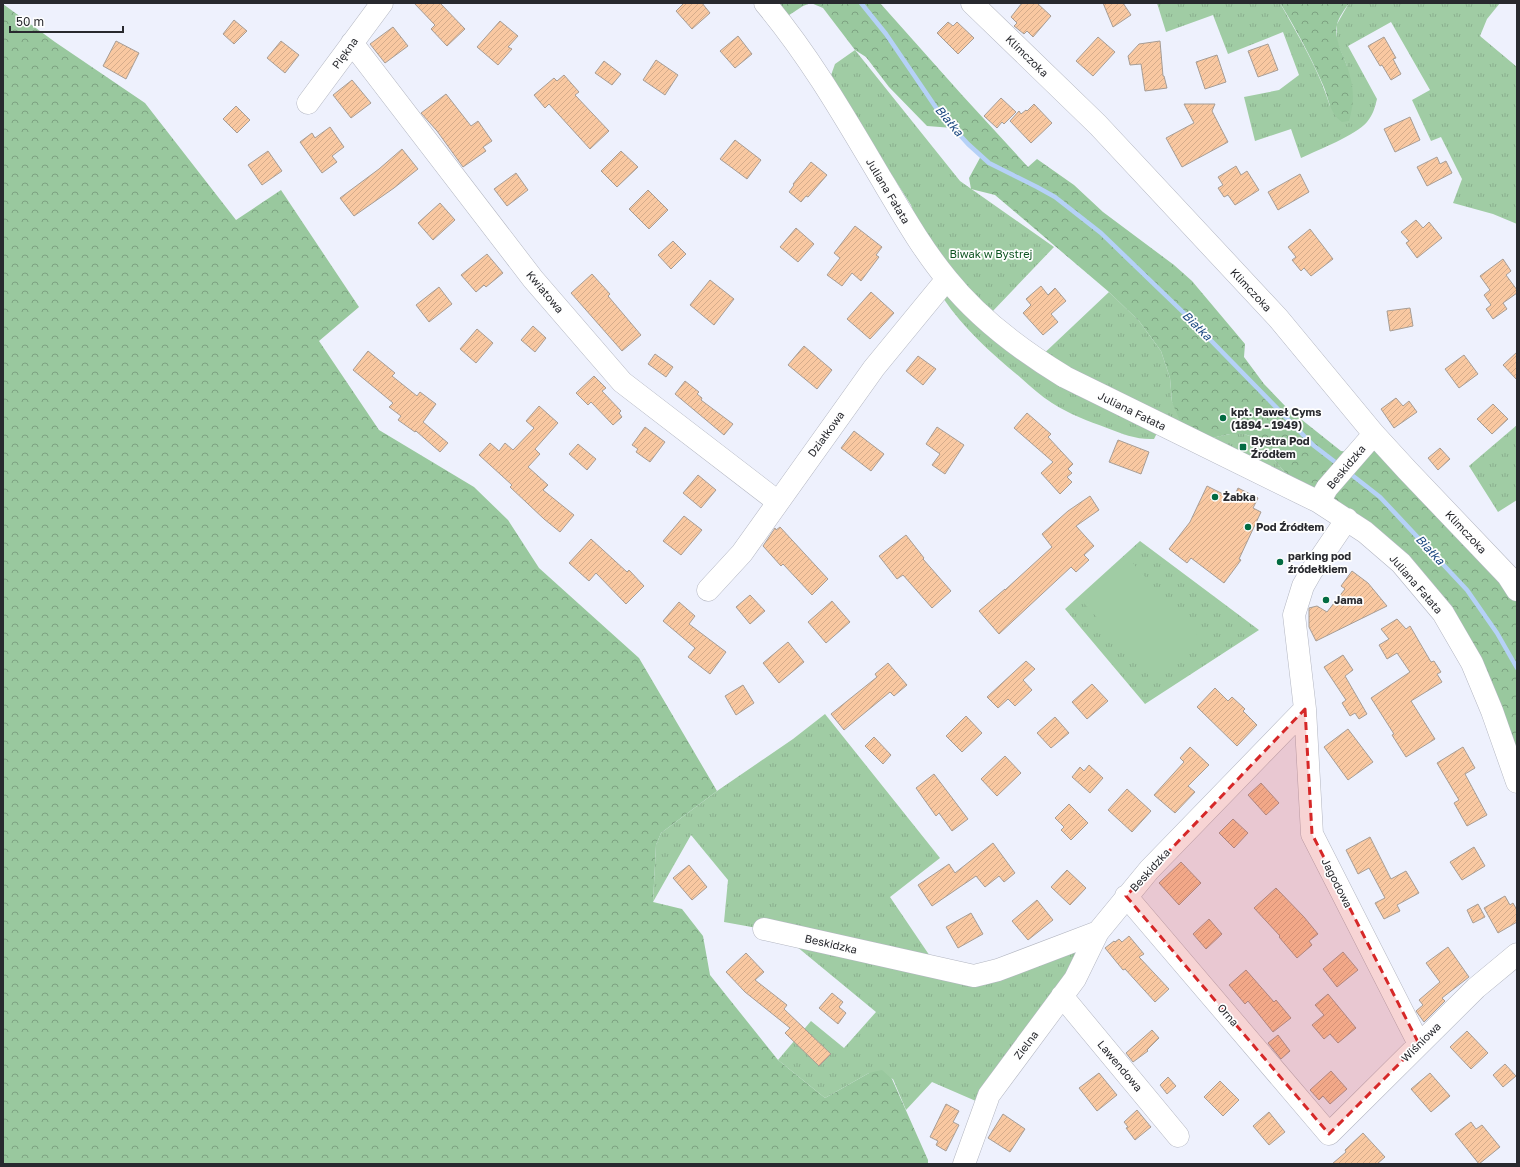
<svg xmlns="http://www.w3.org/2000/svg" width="1520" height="1167" font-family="'Golos Text',sans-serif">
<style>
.grass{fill:url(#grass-tufts)}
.forest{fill:url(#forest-crowns)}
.pitch{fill:#a0cca4}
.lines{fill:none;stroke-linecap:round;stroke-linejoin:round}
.stream{stroke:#b5d1f7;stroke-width:4.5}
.building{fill:url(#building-hatch);stroke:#a79d95}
.minor-casing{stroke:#b3b6c1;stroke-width:23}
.minor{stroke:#fff;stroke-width:22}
.marked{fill:#d62828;fill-opacity:0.2;stroke:#d62828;stroke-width:3;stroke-dasharray:8 5;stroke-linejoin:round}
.poi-dot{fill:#026b42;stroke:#fefefe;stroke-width:1.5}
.labels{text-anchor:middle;stroke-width:3.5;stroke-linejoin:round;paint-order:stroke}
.street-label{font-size:11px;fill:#28292e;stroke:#fefefe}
.park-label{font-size:11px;fill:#0e5421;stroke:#fefefe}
.poi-label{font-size:11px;font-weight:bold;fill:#28292e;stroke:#fefefe;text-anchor:start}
.water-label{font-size:12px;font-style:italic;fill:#1c4880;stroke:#fefefe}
</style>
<defs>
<pattern id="grass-tufts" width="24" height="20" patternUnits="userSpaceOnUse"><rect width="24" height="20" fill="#a0cca4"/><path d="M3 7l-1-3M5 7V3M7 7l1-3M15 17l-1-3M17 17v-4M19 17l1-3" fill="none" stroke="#8aaf8e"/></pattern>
<pattern id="forest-crowns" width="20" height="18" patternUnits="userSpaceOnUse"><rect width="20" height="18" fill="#99c89e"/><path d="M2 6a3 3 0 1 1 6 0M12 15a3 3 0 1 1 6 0" fill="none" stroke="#7da281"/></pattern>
<pattern id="building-hatch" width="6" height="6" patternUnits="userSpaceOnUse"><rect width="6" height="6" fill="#f9c8a1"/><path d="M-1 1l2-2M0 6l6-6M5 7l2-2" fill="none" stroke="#d5ac8b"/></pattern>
</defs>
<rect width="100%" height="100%" fill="#eef1fd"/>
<path class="grass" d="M1157 3H1280C1299 37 1319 70 1330 106L1347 66 1337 42V24L1349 3H1500L1487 19 1480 36 1517 67V224L1493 214 1453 203 1462 179 1441 137 1431 141 1412 100 1430 90 1391 22 1348 46 1377 99C1375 107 1373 115 1367 122 1356 135 1318 150 1301 158L1291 129 1255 141 1244 97 1279 90 1299 75 1283 32 1228 54 1213 15 1166 32Z
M855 50 960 181 1054 247 991 313 959 281 921 234 911 205 830 78 835 64Z
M947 279 1037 360 1109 292 1139 321 1161 351 1170 378 1172 402 1207 439 1230 434H1244L1259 439 1271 456 1294 483 1161 425 1154 439C1138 440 1122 434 1107 428 1088 421 1069 414 1052 403 1041 396 1031 387 1021 378 992 354 964 329 943 298Z
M1517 425V500L1498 512 1469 466Z
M1140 541 1259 630 1145 704 1065 609Z
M825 714 940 858 890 897 938 968 974 976 1098 932 985 1105 932 1082 906 1110 893 1079 869 1073 825 1098 778 1060 811 1021 844 1048 876 1012 779 932 724 922 728 880 691 835 653 902 656 845 661 833 717 791 793 739Z"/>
<path class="forest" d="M765 3H880L962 95 1028 167 1037 159 1074 185 1103 212 1174 265 1192 281 1245 344 1244 357 1264 384 1287 408 1341 451 1358 453 1374 434 1517 590V782L1443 613 1294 483 1271 456 1259 439 1244 434H1230L1207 439 1193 434 1180 421 1172 402 1170 378 1161 351 1139 321 1109 292 995 195 971 189 969 178 981 156 953 128 927 126 889 87 866 57 855 50 823 8 811 3 803 6 780 21Z
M1280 3H1349C1345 9 1338 18 1337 25 1334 40 1343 53 1347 66 1354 87 1355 100 1349 121L1342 122C1329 113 1329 98 1323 85 1311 57 1296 29 1280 3Z
M3 4 55 42 145 103 236 220 281 190 359 307 319 341 379 430 474 487 508 520 539 568 639 658 717 791 661 833 656 845 653 902 682 909 703 936 710 975 778 1060 825 1098 869 1073 882 1070 892 1079 928 1160V1164H3Z"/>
<path class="pitch" d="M1130 560 1202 640 1155 682 1083 602Z"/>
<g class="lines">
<path class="stream" d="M861 3 886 34 939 112 968 144 989 163 1037 187 1055 197 1101 233 1186 315 1313 445 1339 465
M1348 472 1380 497 1467 590 1497 633 1517 668"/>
</g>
<path class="building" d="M414 3H440L465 29 447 46 431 29 435 25Z
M684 3H702L710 13 692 29 676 11Z
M1022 3H1037L1051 16 1033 37 1027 31 1024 34 1014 26 1017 23 1011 17Z
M1103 3H1123L1131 15 1113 27Z
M234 20 247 31 234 44 223 34Z
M500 21 518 36 508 47 512 49 498 65 477 47Z
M948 22 953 26 957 22 974 38 958 54 937 33Z
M393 27 408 46 385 63 370 44Z
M738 36 752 54 735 68 720 51Z
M1098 37 1115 52 1093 76 1076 61Z
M1384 37 1396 58 1393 59 1401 74 1391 80 1382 65 1380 66 1368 46Z
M116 41 139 53 126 79 103 66Z
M281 41 299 55 285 73 267 58Z
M1160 41 1163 76H1164L1167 88 1145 91 1141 64 1130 65 1128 56 1139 44Z
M1268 44 1278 70 1258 77 1248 51Z
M1217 55 1226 82 1205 89 1196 62Z
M656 60 678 75 665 95 643 80Z
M604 61 621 74 612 85 595 73Z
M564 75 579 92 575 95 609 131 590 149 549 104 545 108 534 95 554 78 557 81Z
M352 80 371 103 351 118 333 95Z
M446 94 471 126 478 121 492 141 483 147 486 151 463 167 437 131 421 113Z
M1001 98 1016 112 1004 124 1002 122 997 128 984 116Z
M1034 104 1052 123 1031 143 1010 121 1019 111 1021 114 1026 110 1027 111Z
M1184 104H1215L1212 111 1228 142 1182 167 1166 138 1194 123Z
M236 106 250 120 237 133 223 119Z
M1410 117 1420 140 1395 152 1384 129Z
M330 127 344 147 332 156 337 162 322 173 300 142 312 133 315 138Z
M735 140 761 160 747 179 720 159Z
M402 149 418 169 394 188 354 216 340 198 379 169Z
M268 151 282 171 262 185 248 165Z
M621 151 638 167 617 187 601 171Z
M1437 157 1440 164 1446 161 1452 173 1427 186 1417 167Z
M811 162 827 175 808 197 806 196 801 202 789 192 794 185 793 184Z
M1236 166 1241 175 1247 171 1259 190 1235 205 1228 195 1224 197 1218 188 1223 185 1218 177Z
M516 173 528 190 507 206 494 189Z
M1300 174 1309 192 1278 210 1268 192Z
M648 190 668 210 649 229 629 209Z
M440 203 455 220 433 240 418 223Z
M1416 220 1423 228 1429 222 1442 238 1417 258 1406 243 1409 241 1401 232Z
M855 226 882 247 876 255 879 257 861 281 852 273 842 286 827 275 840 258 834 253Z
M796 228 814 244 798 262 780 247Z
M1310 229 1333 259 1311 276 1304 268 1301 271 1292 260 1296 257 1288 247Z
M673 241 686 254 671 269 658 255Z
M487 254 503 273 486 287 484 285 476 292 461 275Z
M1503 259 1511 271 1506 275 1517 290V293L1503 303 1507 309 1493 319 1486 309 1491 305 1484 295 1490 290 1480 276Z
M592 274 610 294 608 296 641 335 622 351 571 293Z
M710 280 734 299 714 325 690 305Z
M1041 286 1048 295 1055 288 1066 301 1051 314 1058 322 1043 335 1023 313 1031 305 1026 299Z
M439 287 452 304 429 322 416 305Z
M871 292 894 313 870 339 847 319Z
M1410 308 1413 326 1390 331 1387 311Z
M533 326 546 338 535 352 521 340Z
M477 329 493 343 476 363 460 349Z
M804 346 832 370 817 389 788 365Z
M368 351 395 373 392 376 417 396 420 392 436 404 423 422 448 443 440 452 416 431 415 432 398 420 401 416 389 407 393 403 353 370Z
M1517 352V380L1503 365Z
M655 354 673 367 666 377 648 364Z
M1464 355 1478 374 1459 388 1445 369Z
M918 356 936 369 923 385 906 371Z
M594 376 606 388 602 391 621 411 619 413 622 417 613 425 591 402 588 405 576 393Z
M685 381 699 392 697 394 702 398 701 400 733 424 724 435 675 394Z
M1396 398 1403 406 1409 401 1417 412 1394 428 1381 409Z
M1493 404 1508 419 1492 434 1477 419Z
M539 406 558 423 535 449 540 454 528 467 548 485 543 490 574 515 560 532 544 519 510 487 512 485 479 455 490 443 499 451 505 443 513 450 534 428 526 421Z
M1027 413 1051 434 1048 437 1073 464 1068 469 1072 473 1067 477 1072 482 1060 494 1041 473 1053 462 1014 428Z
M645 427 665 442 650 462 636 452 638 449 632 445Z
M937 427 964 445 945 474 932 465 940 454 926 444Z
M854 431 884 454 871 471 841 448Z
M1118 440 1149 452 1141 474 1109 462Z
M578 444 596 459 587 470 569 454Z
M1440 448 1450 459 1438 470 1428 458Z
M698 475 716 490 701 508 683 493Z
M1207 486 1233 499 1238 488 1258 498 1253 508 1261 512 1239 559 1241 560 1224 583 1191 558 1187 563 1169 549 1190 522Z
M1090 496 1099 510 1076 526 1094 546 1084 555 1089 560 1076 572 1071 567 999 634 979 611 1005 589V590L1052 547 1042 534 1068 511Z
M684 516 702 530 681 555 663 541Z
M780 527 828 579 812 595 783 564 781 566 763 546 775 528 776 530Z
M906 535 924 558 923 559 951 591 932 608 903 575 897 579 879 556Z
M591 539 627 572 629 570 644 586 626 604 596 573 589 581 569 563Z
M1352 571 1368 583 1387 606 1316 641 1309 627V608L1317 606 1327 612 1345 589 1341 586Z
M750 595 765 611 750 624 736 607Z
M832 601 850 622 826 643 808 622Z
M679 602 695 616 689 624 726 652 710 674 688 657 695 648 663 621Z
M1397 619 1406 629 1410 626 1431 662 1434 661 1441 672 1437 674 1442 682 1411 701 1435 739 1406 757 1392 735 1394 734 1371 698 1410 672 1397 653 1387 659 1379 645 1389 639 1381 629Z
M788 642 804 662 779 683 763 663Z
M1343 655 1353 670 1345 676 1367 714 1359 719 1355 713 1350 716 1342 703 1346 700 1324 667Z
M1026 661 1035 669 1023 680 1032 690 1015 706 1008 699 998 708 987 697Z
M888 663 907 685 894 696 890 692 844 730 831 714 877 677 875 674Z
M1092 684 1108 701 1087 719 1072 702Z
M743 685 754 703 736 715 725 696Z
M1215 688 1228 701 1232 697 1245 709 1243 711 1257 725 1237 746 1197 707Z
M966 716 982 733 962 752 946 736Z
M1055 717 1069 733 1051 748 1037 733Z
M1348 729 1373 762 1348 780 1324 747Z
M874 737 891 755 883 764 865 746Z
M1190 747 1209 765 1188 786 1195 792 1175 813 1154 795 1184 762 1180 758Z
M1463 747 1475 768 1465 774 1487 815 1467 826 1454 803 1459 800 1437 763Z
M1005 756 1021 773 997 796 981 779Z
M1089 765 1103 778 1090 793 1072 777 1080 767 1084 771Z
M934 774 968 819 952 831 939 813 936 816 916 788Z
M1261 783 1279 803 1266 815 1248 795Z
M1127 789 1151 811 1132 832 1108 810Z
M1069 804 1088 823 1071 840 1061 830 1064 827 1055 818Z
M1233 819 1248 833 1234 848 1219 833Z
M1370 837 1391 879 1406 871 1419 893 1397 905 1400 911 1384 919 1375 903 1385 898 1369 868 1358 874 1346 850Z
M993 843 1015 873 1004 882 999 876 985 887 976 876 932 906 918 885 949 864 955 873Z
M1474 847 1485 866 1462 880 1450 862Z
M1181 862 1201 883 1179 905 1159 883Z
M689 865 707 887 692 900 673 878Z
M1067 870 1086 888 1070 905 1051 887Z
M1276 888 1304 917 1318 934 1309 941 1312 945 1297 958 1279 937 1280 936 1254 908Z
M1505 896 1510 905 1513 903 1517 910V922L1498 933 1484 908Z
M1037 900 1053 920 1028 940 1012 921Z
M1478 904 1485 917 1473 923 1467 910Z
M971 913 983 934 958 948 946 927Z
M1209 919 1222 934 1206 949 1193 934Z
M1129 936 1144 954 1139 957 1169 989 1155 1002 1125 969 1123 970 1105 948 1114 941 1115 942 1119 939 1122 942Z
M1448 947 1469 977 1442 998 1445 1001 1424 1022 1416 1011 1423 1005 1419 1000 1440 982 1426 963Z
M1343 952 1358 970 1337 987 1323 969Z
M746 953 764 972 755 980 787 1005 784 1009 831 1054 819 1066 785 1033 790 1028 745 992 726 972Z
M1246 970 1274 1002 1276 1000 1291 1018 1273 1032 1248 1001 1245 1004 1229 985Z
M832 993 843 1002 839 1007 846 1013 838 1024 819 1008Z
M1328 994 1356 1028 1338 1043 1330 1034 1324 1039 1312 1025 1324 1015 1315 1005Z
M1152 1030 1159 1038 1147 1050 1148 1051 1133 1062 1126 1053Z
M1467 1031 1488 1053 1471 1069 1450 1047Z
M1278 1035 1290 1051 1281 1059 1268 1043Z
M1505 1064 1516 1076 1503 1087 1493 1075Z
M1331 1071 1347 1089 1330 1104 1323 1096 1319 1100 1310 1090Z
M1099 1073 1117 1095 1097 1111 1079 1088Z
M1430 1073 1450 1096 1431 1112 1411 1089Z
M1168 1077 1176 1086 1167 1094 1160 1085Z
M1220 1081 1239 1100 1223 1116 1204 1097Z
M946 1104 959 1111 953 1122 959 1125 946 1151 936 1145 938 1141 930 1137Z
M1137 1110 1151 1127 1135 1140 1126 1128 1128 1127 1124 1122Z
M1269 1112 1285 1132 1269 1145 1253 1126Z
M1003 1114 1025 1129 1010 1152 988 1138Z
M1471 1122 1476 1129 1482 1125 1500 1147 1479 1164 1455 1134Z
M1363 1133 1385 1157 1377 1164H1332L1346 1152 1345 1150Z"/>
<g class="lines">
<g class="minor-casing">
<path id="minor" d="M765 3C812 59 848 123 885 185 904 217 923 250 947 279 979 319 1022 351 1065 377L1319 502 1365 532 1401 563 1443 613 1472 663 1492 711 1517 782
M972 3 1098 125 1278 318 1374 434 1407 470 1508 576 1517 590
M352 43 533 279 622 382 778 502
M308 103 382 3
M1319 502 1327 488 1374 434
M708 590 742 553 874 368 947 279
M1305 709 1312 834 1419 1044
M1126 896 1329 1134 1476 988 1517 954
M764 929 974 976 998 970 1098 932 1149 870 1305 709 1294 615 1303 586 1311 572 1347 519
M1062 996 1178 1136
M964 1164 989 1095 1075 979 1098 932"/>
</g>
<use href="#minor" class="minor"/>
</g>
<path class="marked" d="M1305 709 1312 834 1419 1044 1329 1134 1126 896Z"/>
<g class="poi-dot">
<circle cx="1223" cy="418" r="4"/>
<rect x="1239" y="443" width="8" height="8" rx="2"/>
<circle cx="1215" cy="497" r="4"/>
<circle cx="1248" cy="527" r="4"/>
<circle cx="1280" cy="562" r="4"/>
<circle cx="1326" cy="600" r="4"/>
</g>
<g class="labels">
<g class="street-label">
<text transform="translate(345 53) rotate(-54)" y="4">Piękna</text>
<text transform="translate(1027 56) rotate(44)" y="4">Klimczoka</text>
<text transform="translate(888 191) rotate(59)" y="4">Juliana Fałata</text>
<text transform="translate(1251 290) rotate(47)" y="4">Klimczoka</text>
<text transform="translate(545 292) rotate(50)" y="4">Kwiatowa</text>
<text transform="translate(1132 411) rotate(26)" y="4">Juliana Fałata</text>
<text transform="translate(826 434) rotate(-54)" y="4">Działkowa</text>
<text transform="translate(1346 467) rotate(-50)" y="4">Beskidzka</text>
<text transform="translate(1466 532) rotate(47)" y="4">Klimczoka</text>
<text transform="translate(1416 584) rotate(49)" y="4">Juliana Fałata</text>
<text transform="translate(1150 870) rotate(-48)" y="4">Beskidzka</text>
<text transform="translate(1337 883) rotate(63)" y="4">Jagodowa</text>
<text transform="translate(831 944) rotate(13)" y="4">Beskidzka</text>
<text transform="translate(1228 1015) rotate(49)" y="4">Orna</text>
<text transform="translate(1421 1042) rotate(-45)" y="4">Wiśniowa</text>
<text transform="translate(1026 1045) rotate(-53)" y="4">Zielna</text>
<text transform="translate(1120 1066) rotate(50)" y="4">Lawendowa</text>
</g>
<g class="park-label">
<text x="991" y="258">Biwak w Bystrej</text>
</g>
<g class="poi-label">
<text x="1231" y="416">kpt. Paweł Cyms<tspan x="1231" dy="13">(1894 - 1949)</tspan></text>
<text x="1251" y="445">Bystra Pod<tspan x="1251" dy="13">Źródłem</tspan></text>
<text x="1223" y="501">Żabka</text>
<text x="1256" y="531">Pod Źródłem</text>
<text x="1288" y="560">parking pod<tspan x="1288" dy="13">źródełkiem</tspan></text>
<text x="1334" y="604">Jama</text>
</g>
<g class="water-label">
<text transform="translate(949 121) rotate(50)" y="4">Białka</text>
<text transform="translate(1197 326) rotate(45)" y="4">Białka</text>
<text transform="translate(1430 550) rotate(47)" y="4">Białka</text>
</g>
</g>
<rect width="1520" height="1167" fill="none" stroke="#28292e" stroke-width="8"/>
<path d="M10 26v6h113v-6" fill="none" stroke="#28292e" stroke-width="2"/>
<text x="16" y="26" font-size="12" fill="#28292e" stroke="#fefefe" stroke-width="3" paint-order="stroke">50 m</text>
</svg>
